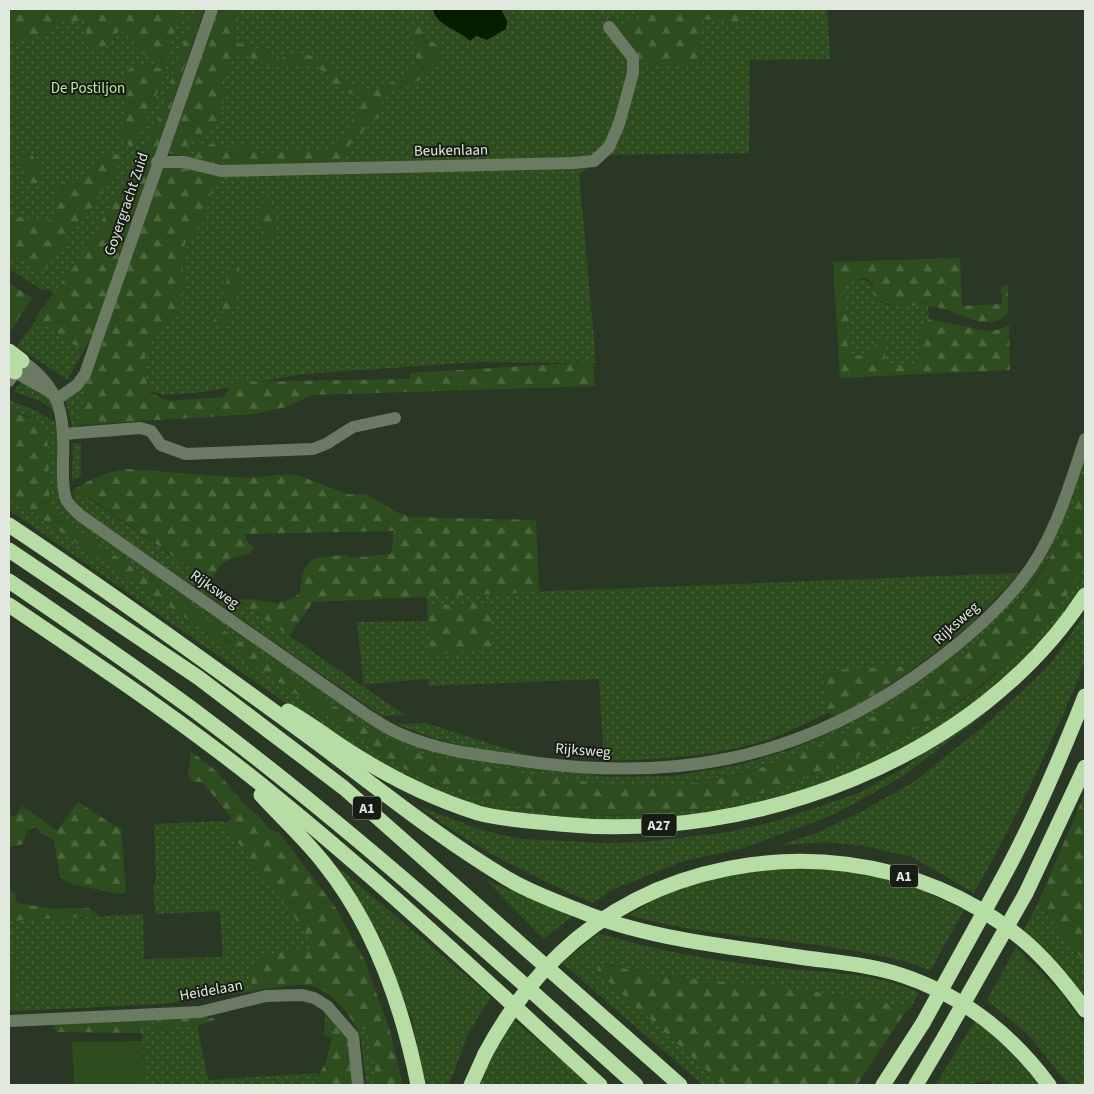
<svg xmlns="http://www.w3.org/2000/svg" width="1094" height="1094" font-family="'Source Sans 3',sans-serif">
<style>
.grass{fill:url(#grass-dots)}
.forest{fill:url(#forest-firs)}
.pitch{fill:#2e4d1e}
.water{fill:#061d00}
.lines{fill:none;stroke-linecap:round;stroke-linejoin:round}
.minor{stroke:#6a7a63;stroke-width:12}
.highway{stroke:#b6dda4;stroke-width:15}
.highway-bridge{stroke:#b6dda4;stroke-width:15}
.labels{text-anchor:middle;stroke-width:4;stroke-linejoin:round;paint-order:stroke}
.shield{fill:#171d14;stroke:#a4aca1;stroke-width:1}
.shield-label{font-size:14px;font-weight:bold;fill:#e1e9de}
.park-label{font-size:15px;fill:#b7ec9e;stroke:#171d14}
.street-label{font-size:15px;fill:#e1e9de;stroke:#171d14}
</style>
<defs>
<pattern id="grass-dots" width="8" height="8" patternUnits="userSpaceOnUse" patternTransform="scale(1.25)"><rect width="8" height="8" fill="#2e4d1e"/><path d="M2 2h.1M6 6h.1" fill="none" stroke="#4c673e" stroke-width="1.8" stroke-linecap="round"/></pattern>
<pattern id="forest-firs" width="22" height="20" patternUnits="userSpaceOnUse" patternTransform="scale(1.25)"><rect width="22" height="20" fill="#2e4d1e"/><path d="M5 1l3.5 6h-7zM16 11l3.5 6h-7z" fill="#4c673e"/></pattern>
</defs>
<rect width="100%" height="100%" fill="#2b3725"/>
<path class="grass" d="M9 9H198L81 356 67 380 17 346 55 294 46 288 44 291 9 269Z
M226 9H827L830 59 750 60 749 153 605 155 579 174 596 363 478 362 303 374 203 392 165 395 129 385 126 322Z
M858 279C872 280 873 286 875 299L886 305 902 303 928 306 929 319C912 339 925 347 914 364L886 363 883 341H877C870 352 865 356 852 356L848 350C847 338 840 295 844 287 848 281 852 280 858 279Z
M87 379 80 425 73 430 65 398Z
M22 382 46 393 56 412 42 402 13 391Z
M9 400 37 411 58 424 59 496 65 510 339 699 447 753 608 777 672 776 735 766 789 750 823 736 880 705 984 627 1065 514 1085 458C1085 485 1077 502 1066 527 1005 657 815 775 673 785 595 791 510 771 433 757L408 750 365 727 50 511 47 431 28 416 9 410Z
M73 443H81V476L72 481Z
M81 485 82 492 89 499 364 687 357 622 428 621 430 654 490 603 427 605 426 596 1020 573 970 625 917 666 823 670 827 713C810 721 793 730 775 737 720 757 662 759 604 761L599 679 429 686 428 679 365 684V688L405 715 382 716 81 509 74 501 73 490Z
M9 496 406 770C477 806 576 821 656 814 735 806 811 778 882 744 912 730 943 715 970 695 990 681 1007 662 1024 644 1049 620 1072 593 1085 560V587L1072 609 1018 670 928 737 835 780 718 816 555 824 428 794 313 722 9 510Z
M1085 613V661L1082 670C1050 747 1015 820 974 893L912 857 864 846 826 842 780 845 819 832 863 811 915 781 991 720 1035 679 1052 662Z
M983 710 985 714 903 776 835 814 744 848 684 861 614 889 592 903C532 876 473 848 420 807L485 831 522 839 602 843 648 842 728 832 776 821 859 793 902 769Z
M426 723 500 747 554 762C500 753 447 747 397 724Z
M223 821 262 877 268 879 318 950 253 966 251 974 254 991 162 1004 19 1011 15 955H9V921L143 914 144 959 223 957 220 911 155 914 153 886 156 879 154 824Z
M338 867 491 997 468 1034 449 1085H424L413 1023 380 937Z
M779 867 866 873 912 886 964 910 930 971C905 959 876 955 848 950 775 937 700 936 629 915L662 895 699 880Z
M486 880 573 916 543 939Z
M1038 903 1085 963V996L1050 955 1023 931Z
M598 933C654 950 711 960 770 967 814 972 880 972 919 993L911 1007 798 989 654 975 605 963 598 969 723 1085H703L562 963Z
M1016 947 1063 995 1085 1027V1085H1069L1027 1034 987 1000Z
M160 1013 155 1028 197 1026 208 1080 318 1073 317 1085H143L142 1033 146 1018Z
M512 1018 521 1026 591 1085H476Z
M975 1021C1000 1040 1020 1061 1040 1085H993L990 1081 961 1085H935Z
M357 1029H367L378 1085H366L361 1038Z"/>
<path class="forest" d="M9 9H181C167 57 158 107 131 149L121 132 128 91 125 80 128 70 136 64 163 69 136 47 132 39 119 30 111 43 99 49C85 42 84 35 88 21H60C48 37 35 38 15 41L9 33Z
M195 9H204L98 323 84 351 35 318 82 256 158 121Z
M641 9H746V17L736 23 704 19C695 33 700 47 703 63H639L621 34 623 21 628 23 636 21 642 14Z
M216 10 236 12 238 17 234 38 238 43 260 49 274 60H279L288 54 302 53 323 59 340 72 345 81 373 92C388 80 406 81 418 67L411 30 420 26C424 41 439 42 443 56L427 70 422 79 407 87 388 92 383 98 381 114 352 142 340 163 244 165 193 158 197 146 206 143 229 148 247 147 259 153 333 149 336 140 347 130 363 99 340 89 317 66 296 62C259 85 238 20 223 87L228 93 221 100 224 109 211 135C194 138 190 141 183 156L166 153Z
M28 149 40 167 38 183H28L18 155Z
M109 154 125 155 90 210 82 218 44 270 39 272 9 252V215L47 222 58 215 55 189 67 181 80 184Z
M163 164 238 176 214 182 203 223 186 241 183 250V292L174 318 162 327 151 341 145 356V376L150 393 169 401 224 397 233 382 410 379V373L593 362 595 386 312 395 286 407 255 414 80 425 87 379 91 375 100 351Z
M268 195 271 198 276 232 272 238H267C258 228 259 210 264 198Z
M960 258 962 306 1002 304 1001 286 1008 285V312C1004 319 997 322 989 322 971 323 954 310 936 307 920 304 887 307 875 299 874 295 874 287 872 283 863 270 840 283 842 299 843 305 847 312 850 318 844 327 846 347 852 356 865 356 870 352 878 341H884L886 363 914 364C925 348 912 339 929 319L991 332 1009 325 1010 370 840 378 833 262Z
M239 265 240 282 230 320 218 326 210 323 223 313C221 294 224 284 234 267Z
M9 283 32 298 9 333Z
M9 410 41 423 47 431 50 511 365 727 408 750 433 757C511 771 591 788 670 785 795 780 957 681 1033 583 1057 552 1072 515 1085 478 1085 497 1085 516 1085 534 1085 542 1087 552 1085 560 1079 588 1042 626 1022 647 970 702 913 733 843 762 805 778 766 794 725 803 624 826 499 817 406 770L9 496Z
M127 469 248 478 288 474 300 476 347 494 368 495 396 512 410 517 536 520 539 592 313 602 289 636 237 600C260 594 274 614 300 593 304 566 303 558 332 556 339 556 345 554 351 558L391 554 394 531 245 534 246 540 254 548 250 554C231 557 216 562 212 583L81 492V485C96 477 110 471 127 469Z
M490 603 493 651 430 654 427 605Z
M917 666 870 698 836 716 827 713 823 670Z
M191 751 216 771 246 806 259 816 267 827 280 834 336 908 365 961 390 1031 403 1085H378L367 1029H357C348 1011 327 986 305 985 288 984 271 989 254 991 248 976 251 965 263 954L317 950 268 879 262 877 225 824 232 818 202 782H193L188 776Z
M1085 793V963L1038 903Z
M78 802 115 826 121 827 126 892 120 894 71 884 60 877 54 840 40 833 36 827 27 831 23 844 9 847V815L15 817 23 806 57 831Z
M9 890 16 893 15 899 18 903 54 909 89 908 99 916 9 921Z
M15 954 19 1011H9V955Z
M601 963 654 975 798 989 911 1007 906 1011 857 1085H723L600 974 597 969Z
M326 1008 350 1042 353 1085H317C318 1071 321 1073 326 1062 328 1055 329 1046 332 1038L324 1035Z
M195 1015 216 1019 197 1026 155 1028 157 1018Z
M146 1018 142 1033 56 1032 52 1023Z"/>
<path class="pitch" d="M142 1041 143 1085H74L72 1042Z"/>
<path class="water" d="M436 9H501L507 21 506 29 487 40 476 36 470 41C458 29 440 28 433 11Z"/>
<g class="lines">
<path class="minor" d="M157 162H184L221 171 572 163 594 161 609 147 619 124 633 73V58L609 27
M15 372 52 393
M9 381 22 361C61 388 65 416 63 461 63 473 62 488 66 499 69 506 77 512 81 516L364 713C375 720 386 728 398 733 437 751 481 755 523 761 669 782 792 762 914 677 954 649 992 618 1022 580 1054 540 1069 487 1085 439
M57 399 77 385 85 374 212 9
M64 434 140 428 151 431 161 445 186 454 313 449 326 444 353 427 395 418
M9 1021 200 1012 266 996 302 995 314 998 327 1006 353 1036 358 1085"/>
<path class="highway" d="M9 351 22 361
M9 367 15 372
M9 525C113 594 215 668 316 742 379 789 441 839 508 879 530 892 557 902 580 911 648 939 727 946 799 957 833 962 868 964 901 975 962 995 1011 1034 1049 1085
M9 550 199 678 344 788 680 1085
M9 581C71 623 134 666 195 711 349 826 493 956 636 1085
M9 605C98 665 190 726 274 795 387 887 493 987 600 1085
M288 711C313 725 335 743 360 758 397 781 437 800 478 813 504 820 532 821 559 824 751 843 977 761 1085 595
M261 795C281 817 304 838 323 862 375 926 402 1005 418 1085
M1001 881C1034 821 1060 759 1085 696
M657 890C777 840 921 855 1022 939 1046 959 1067 985 1085 1010
M1026 893 1085 767
M471 1085 485 1054
M883 1085 923 1023
M916 1085 945 1036"/>
<path class="highway-bridge" d="M923 1023 1001 881
M945 1036 1026 893
M485 1054C524 981 580 923 657 890"/>
</g>
<g class="labels">
<g class="shield">
<rect x="353" y="796.5" width="28" height="23" rx="4"/>
<rect x="641.5" y="813.5" width="35" height="23" rx="4"/>
<rect x="890" y="864.5" width="28" height="23" rx="4"/>
</g>
<g class="shield-label">
<text x="367" y="813">A1</text>
<text x="659" y="830">A27</text>
<text x="904" y="881">A1</text>
</g>
<g class="park-label">
<text x="88" y="93">De Postiljon</text>
</g>
<g class="street-label">
<text transform="translate(451 150) rotate(-1)" y="5">Beukenlaan</text>
<text transform="translate(126 204) rotate(-71)" y="5">Goyergracht Zuid</text>
<text transform="translate(215 589) rotate(35)" y="5">Rijksweg</text>
<text transform="translate(956 623) rotate(-42)" y="5">Rijksweg</text>
<text transform="translate(583 750) rotate(4)" y="5">Rijksweg</text>
<text transform="translate(211 990) rotate(-10)" y="5">Heidelaan</text>
</g>
</g>
<rect width="1094" height="1094" fill="none" stroke="#e1e9de" stroke-width="20"/>
</svg>
